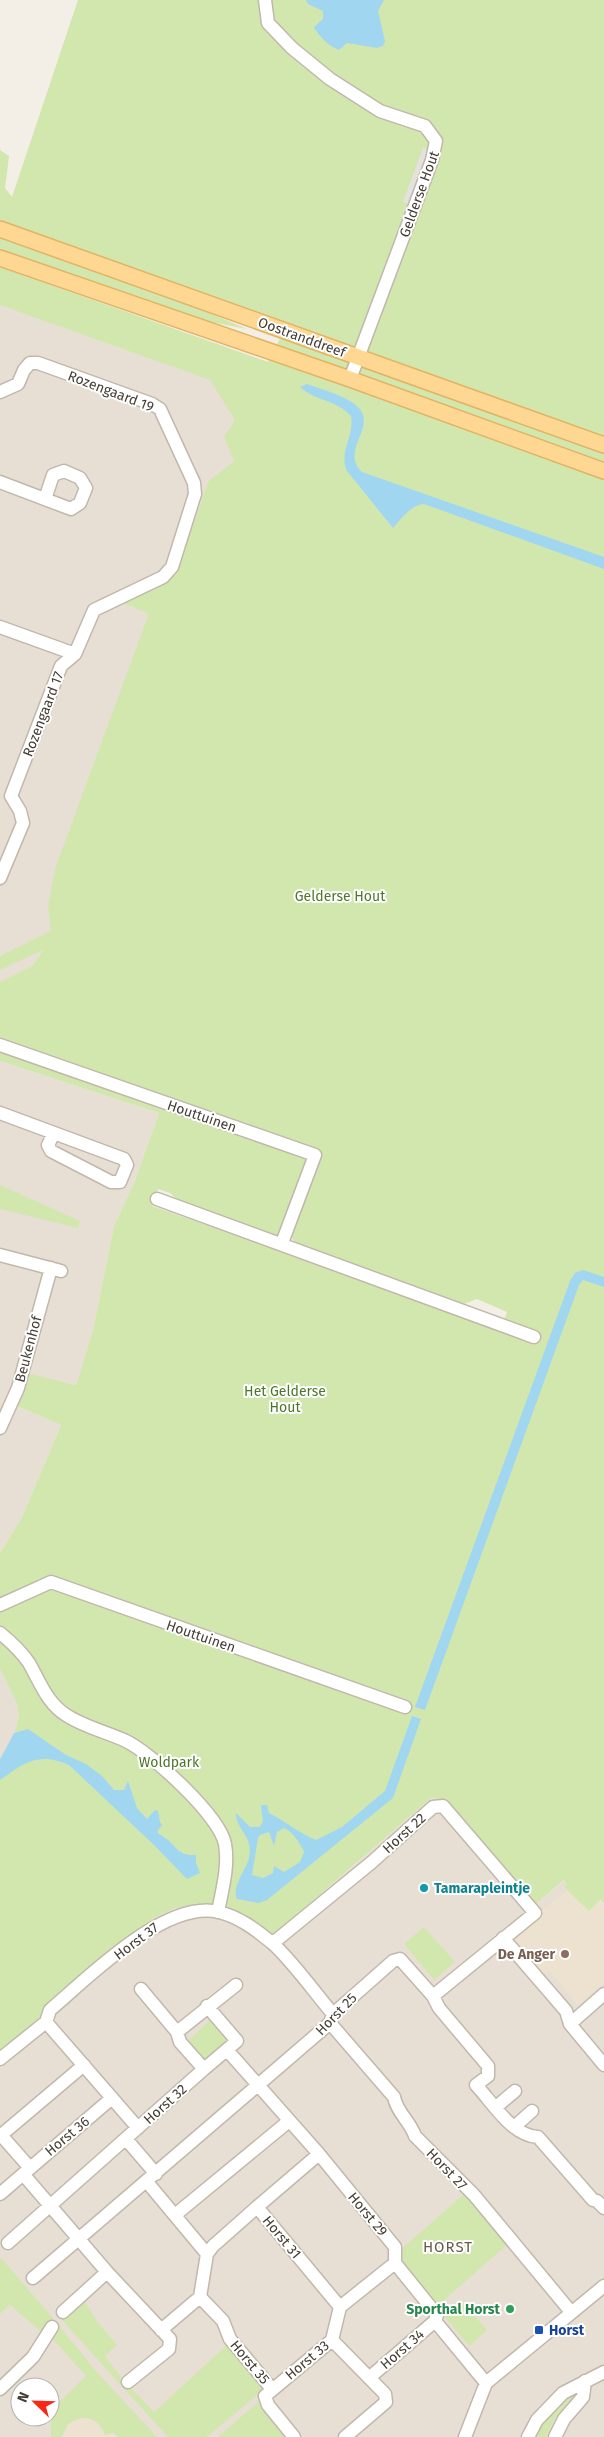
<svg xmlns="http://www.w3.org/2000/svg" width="604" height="2437" font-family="'Fira Sans',sans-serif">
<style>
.residential{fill:#e7dfd4;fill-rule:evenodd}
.education{fill:#ece2cf}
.green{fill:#d2e7ae;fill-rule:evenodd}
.parking{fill:#e4e1de}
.water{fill:#a1d6f0;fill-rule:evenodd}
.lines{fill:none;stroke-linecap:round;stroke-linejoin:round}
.minor-casing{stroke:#c1b8ab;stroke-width:15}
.major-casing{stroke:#e3b363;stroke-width:18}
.minor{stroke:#fff;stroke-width:12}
.major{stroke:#fed893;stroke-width:15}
.culture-dot{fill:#0f9aa8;stroke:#fff;stroke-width:2}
.education-dot{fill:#8d6e63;stroke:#fff;stroke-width:2}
.leisure-dot{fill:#2e9e5b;stroke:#fff;stroke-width:2}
.transit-dot{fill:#1a4fb4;stroke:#fff;stroke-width:2}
.labels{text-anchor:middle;stroke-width:4;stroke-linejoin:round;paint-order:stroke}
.street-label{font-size:14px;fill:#453e35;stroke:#fff}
.park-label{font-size:14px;fill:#4c7728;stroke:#fff}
.culture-label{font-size:14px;font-weight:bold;fill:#0d838f;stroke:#fff;text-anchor:start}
.education-label{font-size:14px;font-weight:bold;fill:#785e54;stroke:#fff;text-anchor:end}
.leisure-label{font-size:14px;font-weight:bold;fill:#27864d;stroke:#fff;text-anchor:end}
.transit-label{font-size:14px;font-weight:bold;fill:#164399;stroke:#fff;text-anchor:start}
.neighbourhood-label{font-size:15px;letter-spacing:1px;fill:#685b4c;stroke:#fff}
</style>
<rect width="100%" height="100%" fill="#f3eee6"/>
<path class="residential" d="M0 296 257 387 228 484 61 921 6 1008 0 1006Z
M0 1061 159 1113 136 1178 114 1226 93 1330 76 1385 59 1381 15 1405 61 1425 22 1517 0 1553Z
M0 1669 17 1704 19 1717 14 1733 0 1759Z
M432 1797 439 1800 530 1909 573 1873 576 1877 564 1887 589 1911 604 1903V2437H0V2058L37 2025 46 2008 152 1919 175 1908 190 1906 227 1909 249 1918 271 1937ZM20 2387H50V2417H20Z"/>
<path class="education" d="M568 1889 589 1911 602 1900 604 1903V1983L578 2005 549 1971 544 1976 512 1936Z
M83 2417 94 2419 104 2432 114 2433 118 2437H62L68 2424Z"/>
<path class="green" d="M78 0H604V1903L601 1900 589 1911 564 1887 567 1884 564 1880 530 1909 488 1856 439 1800 432 1797 271 1937 241 1913 212 1904 207 1907 175 1908 152 1919 46 2008 37 2025 33 2023 0 2058V1771L27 1730 14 1733 19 1717 17 1704 0 1669V1553L22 1517 61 1425 15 1405 27 1373 76 1385 93 1330 114 1226 136 1178 159 1113 0 1061V982L32 966 43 950 0 970V956L51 931 48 906 55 869 148 616 147 613 123 603 164 571 175 575 209 481 234 461 224 437 235 420 210 380 0 305V267L268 362 288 323 0 223V150L9 156 5 188 12 197ZM304 1169 315 1173 292 1235 293 1240 296 1243 461 1305 477 1299 507 1312 501 1328 152 1206 158 1189 170 1193 181 1203 275 1236 279 1235Z
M0 235 173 297 247 329 200 320 0 252Z
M0 1185 80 1221 78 1228 0 1209Z
M424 1927 455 1962 434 1980 404 1944Z
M210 2020 227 2040 204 2060 188 2041Z
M464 2194 472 2200 509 2243 435 2308 400 2264 398 2252Z
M0 2257 53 2318 43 2333 10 2305 0 2314Z
M82 2296 96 2320 117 2345 105 2356 123 2380 154 2412 227 2345 263 2387 255 2397 207 2437H168L60 2318 71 2305Z
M461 2301 487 2330 469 2346 444 2316Z
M57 2323 95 2370 157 2437H118L114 2433 105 2435C99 2417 83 2413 68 2424L62 2437H51V2410L86 2376 50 2336Z
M576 2393 555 2418 546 2437H532C545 2418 557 2404 576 2393Z
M259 2401 288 2437H218Z"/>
<path class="parking" d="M423 148 430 150 410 205 403 202Z"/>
<path class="water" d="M306 0H384L378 11 385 41 383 46 377 48 347 43 339 50C329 46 319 37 314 27L323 19V11L308 4Z
M307 384C323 390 345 395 358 407 378 427 339 450 362 472L604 557V569L424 504C412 504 401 519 393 528L347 471C338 452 355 436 351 416 337 400 315 401 300 387Z
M583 1270 604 1277V1287L583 1280 579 1285 425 1710 415 1707 570 1281 575 1273Z
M412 1716 421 1719 393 1798 267 1900 258 1903 237 1899C231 1887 246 1870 249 1858 254 1835 236 1831 236 1813L250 1827H260L263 1821 261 1807 262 1805H267L269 1813C285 1821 299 1833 316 1840L342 1827 385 1791ZM284 1828C293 1832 300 1843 304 1852L300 1862 284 1872 274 1866 273 1873 263 1878 252 1875 258 1838 260 1835 269 1832 274 1846 277 1832Z
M28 1729 66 1755 86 1764 102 1776 114 1790H124L128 1781 137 1808 147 1819 155 1810 158 1811 160 1822 162 1825 157 1832C161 1836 164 1836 168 1840 178 1849 180 1856 196 1855V1863L200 1873 187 1879 154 1845 69 1765C38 1752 26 1762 0 1780V1759L14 1733Z"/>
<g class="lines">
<g class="minor-casing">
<path id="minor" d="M265 0 268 23 292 48 330 79 380 111 425 126 436 141 432 160 350 379
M0 392 18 384 24 370 30 363H38L152 404 160 409 194 483 195 494 172 567 163 577 94 610 75 654 61 666 11 796
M0 482 71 509 80 503 86 488 80 478 64 471 53 475 45 499
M0 627 75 654
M0 878 23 823 20 811 11 796
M0 1045 315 1155 282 1243
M0 1113 124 1159 127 1165 120 1182H111L51 1151 48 1145 54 1133
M157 1199 534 1337
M0 1255 61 1271
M0 1428 18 1388 51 1268
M0 1605 51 1582 405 1707
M0 1633C11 1642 21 1651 29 1663 40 1682 47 1703 66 1715 84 1727 107 1732 126 1741 151 1753 220 1816 225 1844 229 1867 222 1890 218 1912
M503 1938 566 2011 570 2024 604 2065
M273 1943 372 1862 433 1807 443 1806 535 1913 433 1996
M46 2022 138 2128
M330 2023 394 2097C397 2113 410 2121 415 2136L474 2195 571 2312
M570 2024 604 1994
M177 2032 236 1985
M227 2050 258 2085 330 2023 333 2014 393 1961 400 1959 433 1996 439 2008 488 2066V2076L476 2085C493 2103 512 2136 538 2137L593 2200 597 2201 604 2208
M0 2059 46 2022 50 2010C88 1978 165 1899 219 1912 239 1917 255 1929 271 1942 291 1959 315 1993 333 2014
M204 2069 237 2041 207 2006
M496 2107 515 2091
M514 2127 532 2111
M1 2135 30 2168
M0 2136 84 2065
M126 2139 156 2174
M319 2154 257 2207 340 2307
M23 2174 107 2272 170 2339 169 2349 128 2382
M147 2182 207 2254 200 2297 223 2321 230 2339 272 2389
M0 2194 112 2098
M175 2215 289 2121
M8 2243 204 2069 180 2042 177 2032 141 1989
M207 2254 213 2246 257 2207
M33 2278 258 2085 319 2154 395 2247V2263L437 2315 435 2321 486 2383
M63 2312 107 2272
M161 2330 200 2297
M332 2340 385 2394 386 2402 345 2437
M369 2378 435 2321
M0 2389 33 2357 52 2327
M294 2437 268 2405 265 2396 332 2340 340 2307 395 2263
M465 2437 486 2383 604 2286
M528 2437 537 2420 563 2393 604 2372
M555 2437 564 2419 583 2397 585 2381"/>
</g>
<g class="major-casing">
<path id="major" d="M0 229 604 445
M0 258 350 379 604 471"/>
</g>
<use href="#minor" class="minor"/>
<use href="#major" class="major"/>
</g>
<circle class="culture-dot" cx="424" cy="1888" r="5"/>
<circle class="education-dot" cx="565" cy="1954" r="5"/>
<circle class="leisure-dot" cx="510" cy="2309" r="5"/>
<rect class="transit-dot" x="534" y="2325" width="10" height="10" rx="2.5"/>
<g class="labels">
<g class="street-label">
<text transform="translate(419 194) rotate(-70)" y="5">Gelderse Hout</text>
<text transform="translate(302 337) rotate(20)" y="5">Oostranddreef</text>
<text transform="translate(111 391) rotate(21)" y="5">Rozengaard 19</text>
<text transform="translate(43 714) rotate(-69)" y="5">Rozengaard 17</text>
<text transform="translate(202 1116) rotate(19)" y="5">Houttuinen</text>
<text transform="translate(28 1349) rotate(-75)" y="5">Beukenhof</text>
<text transform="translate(201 1636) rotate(19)" y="5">Houttuinen</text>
<text transform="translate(404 1833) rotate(-42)" y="5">Horst 22</text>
<text transform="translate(136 1941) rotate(-37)" y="5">Horst 37</text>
<text transform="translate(336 2014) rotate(-46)" y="5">Horst 25</text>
<text transform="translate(165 2104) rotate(-42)" y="5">Horst 32</text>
<text transform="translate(67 2136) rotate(-40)" y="5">Horst 36</text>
<text transform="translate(447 2169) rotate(46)" y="5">Horst 27</text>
<text transform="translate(368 2214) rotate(50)" y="5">Horst 29</text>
<text transform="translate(282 2237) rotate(50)" y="5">Horst 31</text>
<text transform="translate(402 2349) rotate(-41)" y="5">Horst 34</text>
<text transform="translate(307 2360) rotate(-40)" y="5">Horst 33</text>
<text transform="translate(250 2362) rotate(50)" y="5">Horst 35</text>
</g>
<g class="park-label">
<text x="340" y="901">Gelderse Hout</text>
<text x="285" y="1396">Het Gelderse<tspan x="285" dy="16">Hout</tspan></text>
<text x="169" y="1767">Woldpark</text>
</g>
<g class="culture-label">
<text x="434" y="1893">Tamarapleintje</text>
</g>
<g class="education-label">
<text x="555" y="1959">De Anger</text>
</g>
<g class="leisure-label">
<text x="500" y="2314">Sporthal Horst</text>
</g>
<g class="transit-label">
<text x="549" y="2335">Horst</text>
</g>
<g class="neighbourhood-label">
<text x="448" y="2252">HORST</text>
</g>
</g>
<g transform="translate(35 2402) rotate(293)"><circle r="24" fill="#ffffff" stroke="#b5b2ae"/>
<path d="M0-4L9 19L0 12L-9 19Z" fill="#fa2716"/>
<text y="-8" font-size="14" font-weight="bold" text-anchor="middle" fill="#453e35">N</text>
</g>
</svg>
